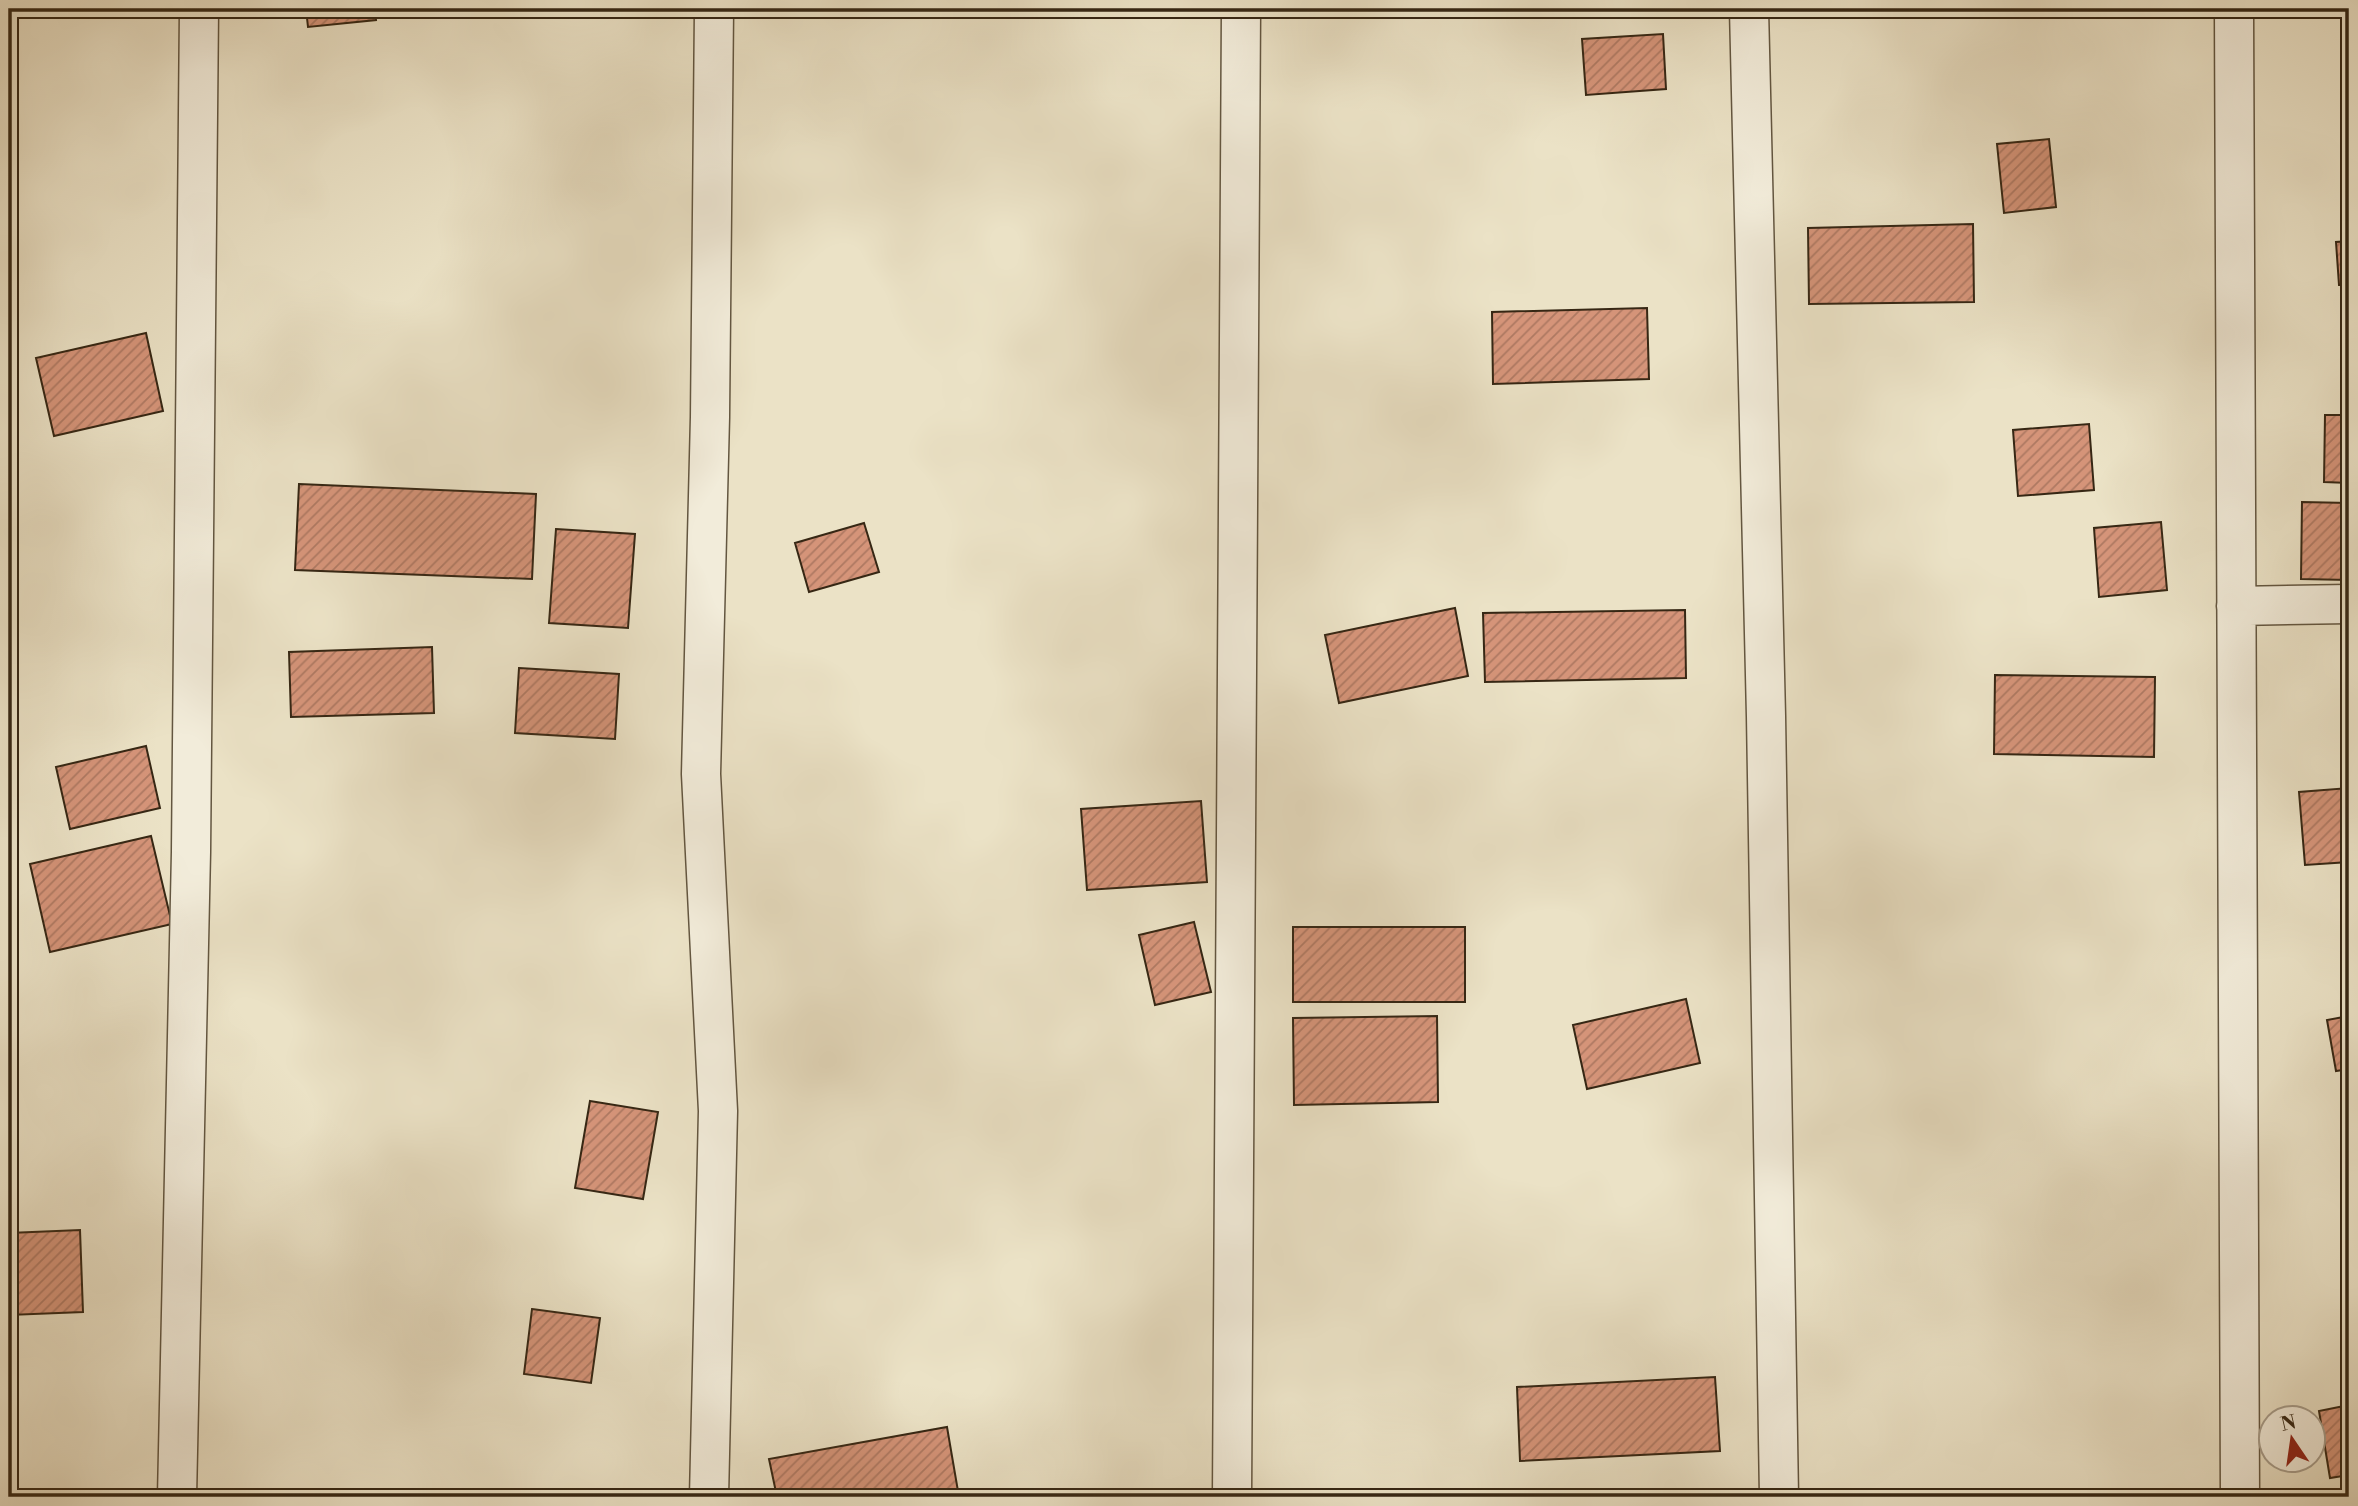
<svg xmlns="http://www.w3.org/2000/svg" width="2358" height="1506" font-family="'Libre Bodoni',serif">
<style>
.building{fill:url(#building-hatch);stroke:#362714;stroke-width:2}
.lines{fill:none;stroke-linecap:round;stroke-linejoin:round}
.minor-casing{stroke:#635640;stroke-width:41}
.minor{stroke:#f2ecda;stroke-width:38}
</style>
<defs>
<pattern id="building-hatch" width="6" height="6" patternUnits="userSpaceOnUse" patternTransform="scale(1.75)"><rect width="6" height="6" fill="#d59479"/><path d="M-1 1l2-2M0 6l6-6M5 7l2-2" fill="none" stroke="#ae7962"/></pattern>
</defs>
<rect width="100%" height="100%" fill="#ebe2c6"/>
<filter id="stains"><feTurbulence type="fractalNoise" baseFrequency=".00286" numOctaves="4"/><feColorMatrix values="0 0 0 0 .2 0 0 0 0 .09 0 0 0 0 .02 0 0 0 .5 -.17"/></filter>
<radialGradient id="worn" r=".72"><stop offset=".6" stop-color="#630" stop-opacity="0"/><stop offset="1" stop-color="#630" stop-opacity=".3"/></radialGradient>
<path class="building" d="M306 9H375L376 20 308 27Z
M1663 34 1666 89 1586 95 1582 39Z
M2049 139 2056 207 2004 213 1997 144Z
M1973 224 1974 302 1809 304 1808 228Z
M2349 241V285H2339L2336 242Z
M1647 308 1649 379 1493 384 1492 312Z
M146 333 163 411 54 436 36 358Z
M2325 415H2349V483L2324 482Z
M2089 424 2094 490 2018 496 2013 430Z
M299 484 536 494 532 579 295 570Z
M2302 502 2349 503V580L2301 579Z
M2161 522 2167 590 2099 597 2094 528Z
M864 523 879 572 809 592 795 543Z
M556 529 635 534 628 628 549 623Z
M1455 608 1468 676 1339 703 1325 635Z
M1685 610 1686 678 1485 682 1483 613Z
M432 647 434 713 291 717 289 652Z
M519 668 619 674 615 739 515 733Z
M1995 675 2155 677 2154 757 1994 754Z
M146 746 160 808 70 829 56 767Z
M2349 788V862L2305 865 2299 792Z
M1201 801 1207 882 1087 890 1081 809Z
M151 836 172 924 50 952 30 864Z
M1194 922 1211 992 1155 1005 1139 935Z
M1293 927H1465V1002H1293Z
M1686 999 1700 1063 1587 1089 1573 1025Z
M1437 1016 1438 1102 1294 1105 1293 1018Z
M2349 1016V1069L2336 1071 2327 1020Z
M590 1101 658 1112 643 1199 575 1188Z
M80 1230 83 1312 9 1315V1233Z
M532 1309 600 1318 591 1383 524 1374Z
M1715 1377 1720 1451 1520 1461 1517 1387Z
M2349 1405V1475L2330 1478 2319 1411Z
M947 1427 959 1497H777L769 1459Z"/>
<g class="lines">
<g class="minor-casing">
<path id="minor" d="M1749 9 1766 716 1779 1497
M2234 9 2240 1497
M2236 606 2349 604
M177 1497 191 852 199 9
M709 1497 718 1111 701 774 710 417 714 9
M1232 1497 1241 9"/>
</g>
<use href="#minor" class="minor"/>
</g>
<rect width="2358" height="1506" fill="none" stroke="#ebe2c6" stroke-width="35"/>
<rect x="10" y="10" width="2337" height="1485" fill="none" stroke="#362714" stroke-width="3.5"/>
<rect x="18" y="18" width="2323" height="1471" fill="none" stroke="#362714" stroke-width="2"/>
<g transform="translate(2292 1439) rotate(347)"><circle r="33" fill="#f2ecda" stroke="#a79d8b" stroke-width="2"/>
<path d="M0-5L12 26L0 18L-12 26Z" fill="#8f2418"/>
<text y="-10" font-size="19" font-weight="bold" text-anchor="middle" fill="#362714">N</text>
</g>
<rect width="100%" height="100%" filter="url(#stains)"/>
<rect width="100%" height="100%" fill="url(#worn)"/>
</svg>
